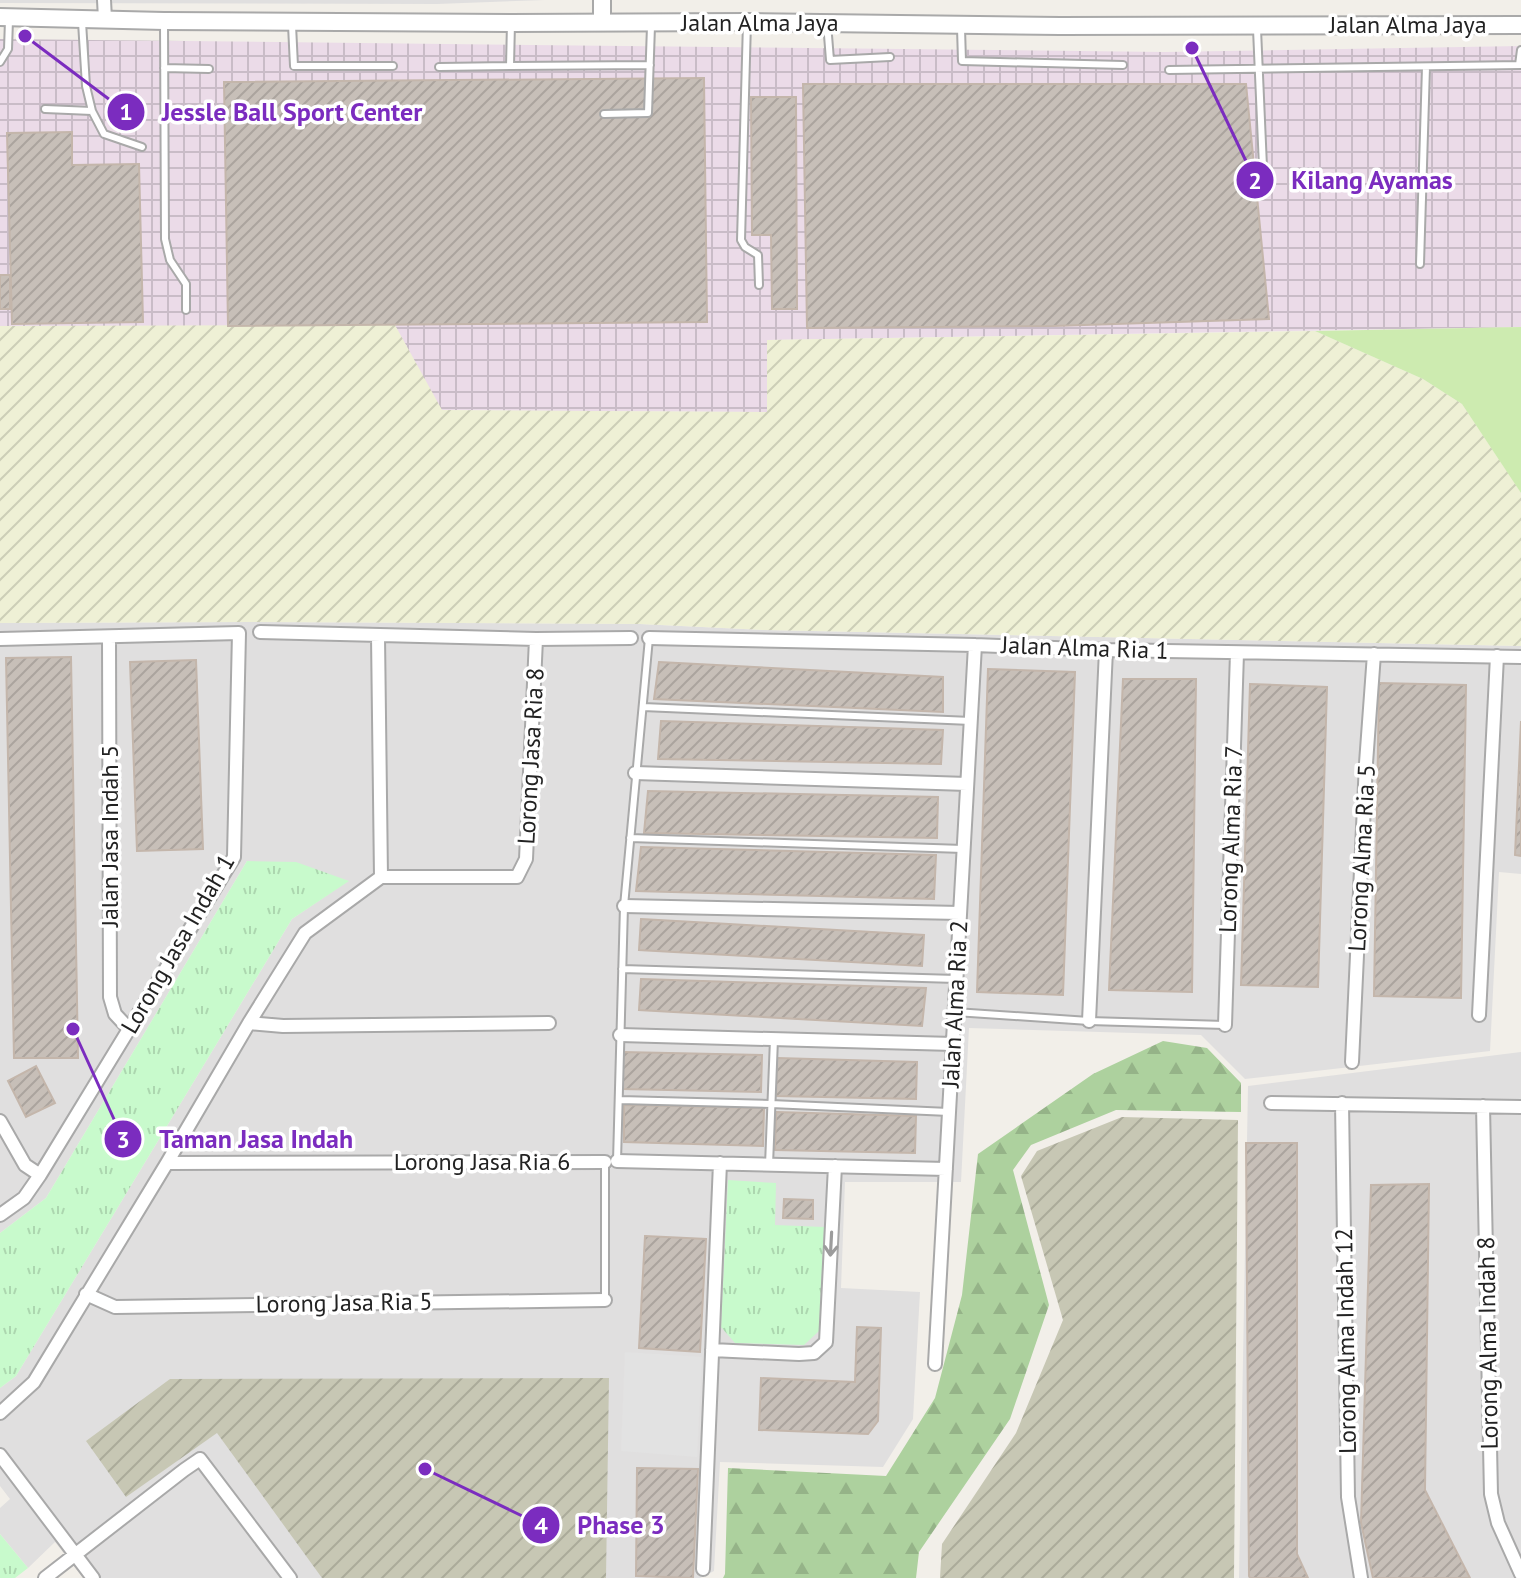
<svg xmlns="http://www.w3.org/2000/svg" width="1521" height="1578" font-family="'PT Sans',sans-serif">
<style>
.residential{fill:#e0dfdf}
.industrial{fill:url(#industrial-grid)}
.construction{fill:url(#construction-furrows)}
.farmland{fill:url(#farmland-furrows)}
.grass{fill:#cdebb0}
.forest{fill:url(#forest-firs)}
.park{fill:url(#park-tufts)}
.parking{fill:#e2e2e2}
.building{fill:url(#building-hatch);stroke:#c4b6ab;stroke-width:2}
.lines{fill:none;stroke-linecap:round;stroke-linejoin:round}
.service-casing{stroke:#a9a9a9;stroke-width:10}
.minor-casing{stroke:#a9a9a9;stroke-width:16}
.tertiary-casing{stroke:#a9a9a9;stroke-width:20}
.service{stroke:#fff;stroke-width:6}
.minor{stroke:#fff;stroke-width:12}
.tertiary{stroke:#fff;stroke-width:16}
.oneway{stroke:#9c9c9c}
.labels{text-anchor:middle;stroke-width:7;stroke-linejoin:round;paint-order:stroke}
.street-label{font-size:24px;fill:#222;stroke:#fff}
.leader{fill:none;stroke:#7b2cbf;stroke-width:3}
.callout-dot{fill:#7b2cbf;stroke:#fff;stroke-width:3}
.mark-label{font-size:24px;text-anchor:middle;font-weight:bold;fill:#fff}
.callout-label{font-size:26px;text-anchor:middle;font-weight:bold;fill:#7b2cbf;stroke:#fff;stroke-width:7;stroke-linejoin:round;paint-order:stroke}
</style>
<defs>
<pattern id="industrial-grid" width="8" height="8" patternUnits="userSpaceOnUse" patternTransform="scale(2)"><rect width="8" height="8" fill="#ebdbe8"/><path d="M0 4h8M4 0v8" fill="none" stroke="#c9bcc7"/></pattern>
<pattern id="construction-furrows" width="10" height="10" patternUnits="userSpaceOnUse" patternTransform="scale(2)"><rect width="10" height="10" fill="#c7c7b4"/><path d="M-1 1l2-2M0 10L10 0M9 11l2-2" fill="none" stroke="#abab9a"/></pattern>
<pattern id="farmland-furrows" width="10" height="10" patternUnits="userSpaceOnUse" patternTransform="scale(2)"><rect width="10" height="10" fill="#eef0d5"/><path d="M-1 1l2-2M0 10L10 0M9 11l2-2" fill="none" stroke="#ccceb7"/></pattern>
<pattern id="forest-firs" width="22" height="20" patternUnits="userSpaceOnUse" patternTransform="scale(2)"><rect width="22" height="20" fill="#add19e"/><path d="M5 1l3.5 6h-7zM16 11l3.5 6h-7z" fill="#95b388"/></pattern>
<pattern id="park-tufts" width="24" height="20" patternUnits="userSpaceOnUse" patternTransform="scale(2)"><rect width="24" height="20" fill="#c8facc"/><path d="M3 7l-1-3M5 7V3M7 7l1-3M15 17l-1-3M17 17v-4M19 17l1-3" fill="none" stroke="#acd6af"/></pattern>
<pattern id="building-hatch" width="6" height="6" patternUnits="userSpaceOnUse" patternTransform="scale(2)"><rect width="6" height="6" fill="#c7bfb8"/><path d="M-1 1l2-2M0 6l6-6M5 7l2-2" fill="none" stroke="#aba49e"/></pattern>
</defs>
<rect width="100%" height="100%" fill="#f2efe9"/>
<path class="residential" d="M0 0H545L437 4 0 3Z
M251 622 640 624 764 630 1521 646V874L1499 872 1490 1051 1245 1079 1201 1035 969 1028 961 1182H845L841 1288 920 1292 913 1419 883 1467 720 1462 714 1571 700 1578H83L55 1542 28 1568 0 1534V1508L10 1499 0 1486V1388L16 1376 292 919 348 881 247 861 46 1198 0 1233V623Z
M1521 1052V1578H1239L1248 1086Z"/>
<path class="industrial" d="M0 39 1164 52 1521 46V327L768 340V412L442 410 0 327Z"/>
<path class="construction" d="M1122 1117 1238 1120 1234 1578H940L942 1544 1016 1433 1063 1320 1021 1176 1037 1151Z
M609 1378 606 1578H322L217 1433 126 1497 86 1441 170 1379Z"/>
<path class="farmland" d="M395 325 442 410 767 412V340L1315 331 1423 379 1462 404 1511 477 1521 493V646L764 630 640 624 251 622 0 623V326Z"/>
<path class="grass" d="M1521 327V493L1462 404 1423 379 1315 331Z"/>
<path class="forest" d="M1163 1041 1207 1048 1241 1083V1112L1116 1110 1031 1145 1013 1170 1049 1305 1010 1419 919 1552 916 1578H723L725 1574 728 1468 886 1476 935 1398 962 1295 978 1154 1093 1074Z"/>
<path class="park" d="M247 861 296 862 349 881 292 919 16 1376 0 1388V1233L46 1198Z
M728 1180 776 1183 775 1225 824 1227 819 1331 804 1345 735 1343 721 1327Z
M0 1534 28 1568 15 1578H0Z"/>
<path class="parking" d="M625 1352 702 1357 697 1457 621 1451Z"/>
<path class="building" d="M704 78 707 322 228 326 224 82Z
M803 84H1246L1269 319 1053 326 807 328Z
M751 97H796L797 309H772L771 235H752Z
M72 132V165L139 164 143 322 12 324 7 133Z
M0 275H10V309H0Z
M71 657 78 1058H14L6 658Z
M196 660 203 849 137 851 130 662Z
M659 662 943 677V712L654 699Z
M988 669 1075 672 1063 995 977 992Z
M1123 679H1196L1192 992 1109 990Z
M1379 683 1466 685 1461 998 1374 996Z
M1250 684 1327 687 1318 987 1241 985Z
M661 721 943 730 941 764 658 759Z
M1521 721V856L1515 855Z
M648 791 938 797 937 838 644 833Z
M641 847 936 855 934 899 636 891Z
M641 919 924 935 922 966 639 950Z
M641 979 926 988 922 1026 639 1010Z
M622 1052 762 1055 761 1092 622 1089Z
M777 1058 917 1062 916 1099 776 1096Z
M36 1066 55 1103 26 1117 8 1081Z
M624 1105 764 1108 763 1146 624 1142Z
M776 1112 916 1116 915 1153 775 1150Z
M1246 1143H1297V1554L1308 1578H1250L1249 1576Z
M1429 1184 1425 1490 1470 1578H1373L1361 1523 1371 1185Z
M784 1199 813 1200V1219L783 1218Z
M645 1236 706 1239 700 1352 639 1348Z
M857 1327 881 1328 878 1421 868 1434 759 1430 761 1378 855 1382Z
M637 1468 698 1469 693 1578 636 1576Z"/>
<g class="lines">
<g class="service-casing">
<path id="service" d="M82 22 86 86 92 111 104 134 142 147
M747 22 741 240 745 247 758 255 759 285
M827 23 830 60 890 57
M164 24 165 239 170 260 186 284V310
M292 25 294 66H393
M961 28 962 61 1123 65
M1257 29 1264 190
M0 62 8 49 9 20
M1519 65 1521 50
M510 66 650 65
M439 67 510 66 511 23
M164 68 209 69
M1169 70 1521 65
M45 109 92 111
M604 114 648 113 651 26
M1420 264 1426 67
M643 707 971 721
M630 838 963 849
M622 969 956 979
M955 1012 1089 1021 1225 1025
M620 1100 771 1104 949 1112
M617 1161 624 906 649 638
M605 1162V1299
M769 1165 774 1039"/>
</g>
<g class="minor-casing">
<path id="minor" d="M104 0 105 19
M260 632 536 639 631 638
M378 636 381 877
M109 637 110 997 115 1014 129 1029
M649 638 975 645 1106 650 1521 657
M0 639 239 633 234 857 40 1175 24 1198 0 1215
M635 773 967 784
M381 877H517L526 859 536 639
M624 906 960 913
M1479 1015 1497 656
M1089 1021 1106 650
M249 1023 283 1026 549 1023
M1225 1025 1237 653
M620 1035 953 1044
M1352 1062 1366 763 1374 654
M1271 1103 1521 1107
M1342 1103 1348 1497 1361 1578
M1483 1106 1491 1494 1498 1523 1521 1574
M0 1121 25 1165 40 1175
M617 1161 946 1169
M167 1163 605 1162
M86 1294 115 1307 605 1300
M712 1350 799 1354 814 1353 826 1342 835 1166
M935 1364 975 645
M0 1413 34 1382 167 1163 249 1023 305 933 381 877
M0 1455 93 1578
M703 1569 720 1163
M45 1578 184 1470 200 1459 290 1578"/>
</g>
<g class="tertiary-casing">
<path id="tertiary" d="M602 0V22
M0 17 164 21 511 23 747 22 1060 26 1521 25"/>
</g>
<use href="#service" class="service"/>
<use href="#minor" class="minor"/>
<use href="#tertiary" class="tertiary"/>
</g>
<defs><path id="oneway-shaft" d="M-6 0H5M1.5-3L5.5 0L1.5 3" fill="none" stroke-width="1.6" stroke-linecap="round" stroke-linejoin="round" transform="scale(2)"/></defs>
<use class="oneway" href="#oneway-shaft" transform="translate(831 1244) rotate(93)"/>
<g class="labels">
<g class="street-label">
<text x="760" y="31">Jalan Alma Jaya</text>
<text x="1408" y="33">Jalan Alma Jaya</text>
<text transform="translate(1085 648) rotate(2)" y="8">Jalan Alma Ria 1</text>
<text transform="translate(531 756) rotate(-87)" y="8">Lorong Jasa Ria 8</text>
<text transform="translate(110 836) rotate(-90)" y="8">Jalan Jasa Indah 5</text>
<text transform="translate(1231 839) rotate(-88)" y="8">Lorong Alma Ria 7</text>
<text transform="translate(1362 858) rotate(-87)" y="8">Lorong Alma Ria 5</text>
<text transform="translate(178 944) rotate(-60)" y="8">Lorong Jasa Indah 1</text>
<text transform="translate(955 1004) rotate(-87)" y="8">Jalan Alma Ria 2</text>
<text x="482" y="1170">Lorong Jasa Ria 6</text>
<text transform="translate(344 1303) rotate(-1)" y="8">Lorong Jasa Ria 5</text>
<text transform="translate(1346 1341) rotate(-91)" y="8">Lorong Alma Indah 12</text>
<text transform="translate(1488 1343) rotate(-91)" y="8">Lorong Alma Indah 8</text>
</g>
</g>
<path class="leader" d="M25 36L126 112M1192 48L1255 180M73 1029L123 1139M425 1469L541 1525"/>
<g class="callout-dot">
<circle cx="25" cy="36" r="8"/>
<circle cx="1192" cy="48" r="8"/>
<circle cx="73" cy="1029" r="8"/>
<circle cx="425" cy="1469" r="8"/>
<circle cx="126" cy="112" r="20"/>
<circle cx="1255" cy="180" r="20"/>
<circle cx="123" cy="1139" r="20"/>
<circle cx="541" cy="1525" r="20"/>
</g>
<g class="mark-label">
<text x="126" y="120">1</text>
<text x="1255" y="189">2</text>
<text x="123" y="1148">3</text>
<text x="541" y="1534">4</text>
</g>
<g class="callout-label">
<text x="292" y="121">Jessle Ball Sport Center</text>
<text x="1372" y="189">Kilang Ayamas</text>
<text x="256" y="1148">Taman Jasa Indah</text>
<text x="621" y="1534">Phase 3</text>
</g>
</svg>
